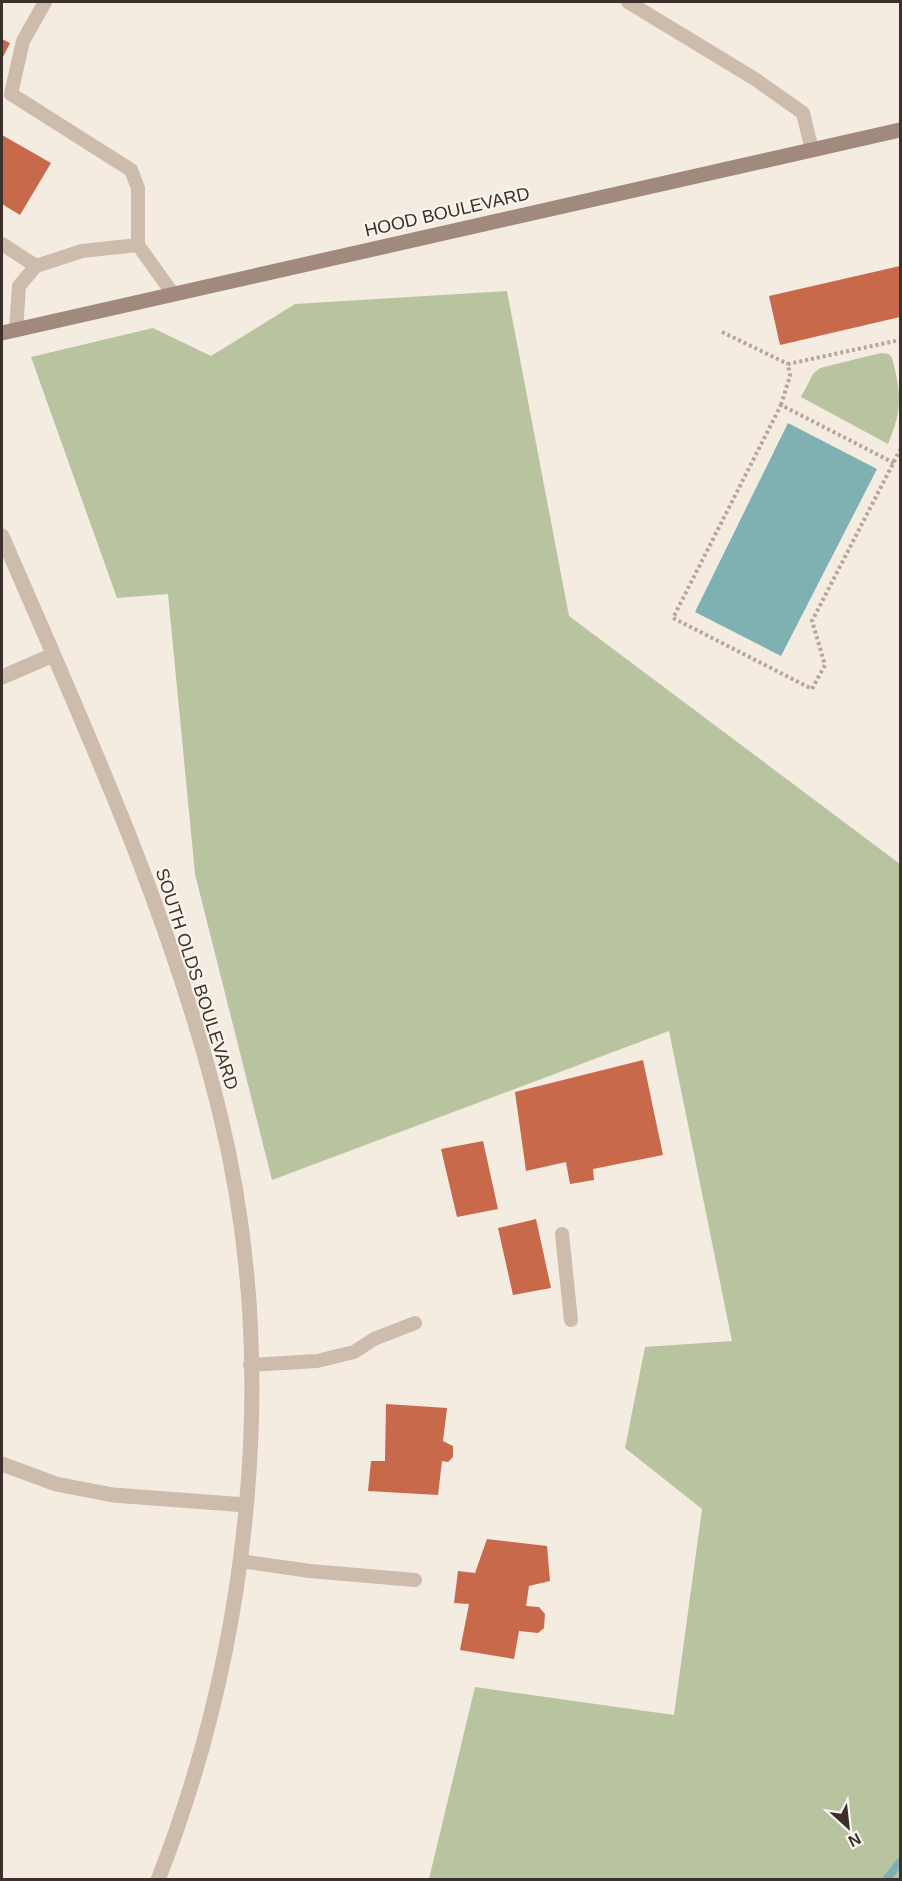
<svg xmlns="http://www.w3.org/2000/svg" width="902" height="1881" font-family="Arial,sans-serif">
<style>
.green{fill:#b8c4a0}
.water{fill:#7fb0b2}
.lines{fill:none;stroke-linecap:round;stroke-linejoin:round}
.stream{stroke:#7fb0b2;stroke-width:8}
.building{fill:#c8694b}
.path{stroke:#b9a596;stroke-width:4;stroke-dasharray:3 3;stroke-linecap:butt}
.lane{stroke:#cdbbac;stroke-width:14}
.street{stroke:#cdbbac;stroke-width:15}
.secondary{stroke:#a18a7d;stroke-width:15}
.labels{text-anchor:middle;stroke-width:4.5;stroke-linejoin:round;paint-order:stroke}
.street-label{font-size:18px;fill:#3b302b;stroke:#fbf5ee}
</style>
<rect width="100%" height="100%" fill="#f4ebe1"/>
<path class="green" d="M507 291 569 616 900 864V1879H429L475 1687 674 1715 702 1509 625 1448 645 1347 732 1341 669 1031 272 1180 195 874 168 594 117 598 31 357 153 328 211 356 295 304Z
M881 353 889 354 892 358C902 396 902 410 888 444L801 397 813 374 820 368Z"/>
<path class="water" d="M788 423 877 469 781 656 695 612Z"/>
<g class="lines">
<path class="stream" d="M886 1880 900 1862"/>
</g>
<path class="building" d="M2 39 10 43 2 59Z
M2 135 51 163 20 215 2 204Z
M900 266V317L780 345 769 296Z
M643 1060 663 1155 593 1169 594 1180 570 1184 566 1162 526 1171 515 1092Z
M483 1141 498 1209 457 1217 441 1149Z
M536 1219 551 1288 513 1295 498 1228Z
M386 1404 447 1408 443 1441 453 1446V1457L448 1462 442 1461 438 1495 368 1491 371 1461H385Z
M487 1539 547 1546 550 1581 529 1586 526 1606 539 1607 545 1614 544 1628 538 1633 519 1631 514 1659 460 1650 469 1604 454 1603 458 1571 475 1573Z"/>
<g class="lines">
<path class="path" d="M722 332 788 364
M781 405 790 376 788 364 900 340
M894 463 781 405 673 618 812 689 825 665 812 621 900 450"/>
<path class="lane" d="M45 2 23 41 11 94 131 170 138 188V245
M628 2 755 79 803 113 812 150
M2 244 36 266 82 251 138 245 173 294
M16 330 19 286 36 266
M562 1234 571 1320
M250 1365 317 1361 354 1352 374 1339 415 1323
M240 1561 310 1571 415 1580"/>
<path class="street" d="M2 536C83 723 172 916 220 1114 281 1364 251 1642 158 1880
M2 677 53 655
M2 1464 56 1484 113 1495 246 1505"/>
<path class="secondary" d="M2 333 900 130"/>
</g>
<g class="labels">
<g class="street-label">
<text transform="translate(447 212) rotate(-13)" y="6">HOOD BOULEVARD</text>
<text transform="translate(197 979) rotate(72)" y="6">SOUTH OLDS BOULEVARD</text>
</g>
</g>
<rect width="902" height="1881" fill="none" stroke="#3b302b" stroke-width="6"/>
<g transform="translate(848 1827) rotate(153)" stroke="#fbf5ee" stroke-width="4.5" paint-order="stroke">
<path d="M0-4.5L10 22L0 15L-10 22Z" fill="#3b302b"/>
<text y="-9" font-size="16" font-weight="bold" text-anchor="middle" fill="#3b302b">N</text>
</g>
</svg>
